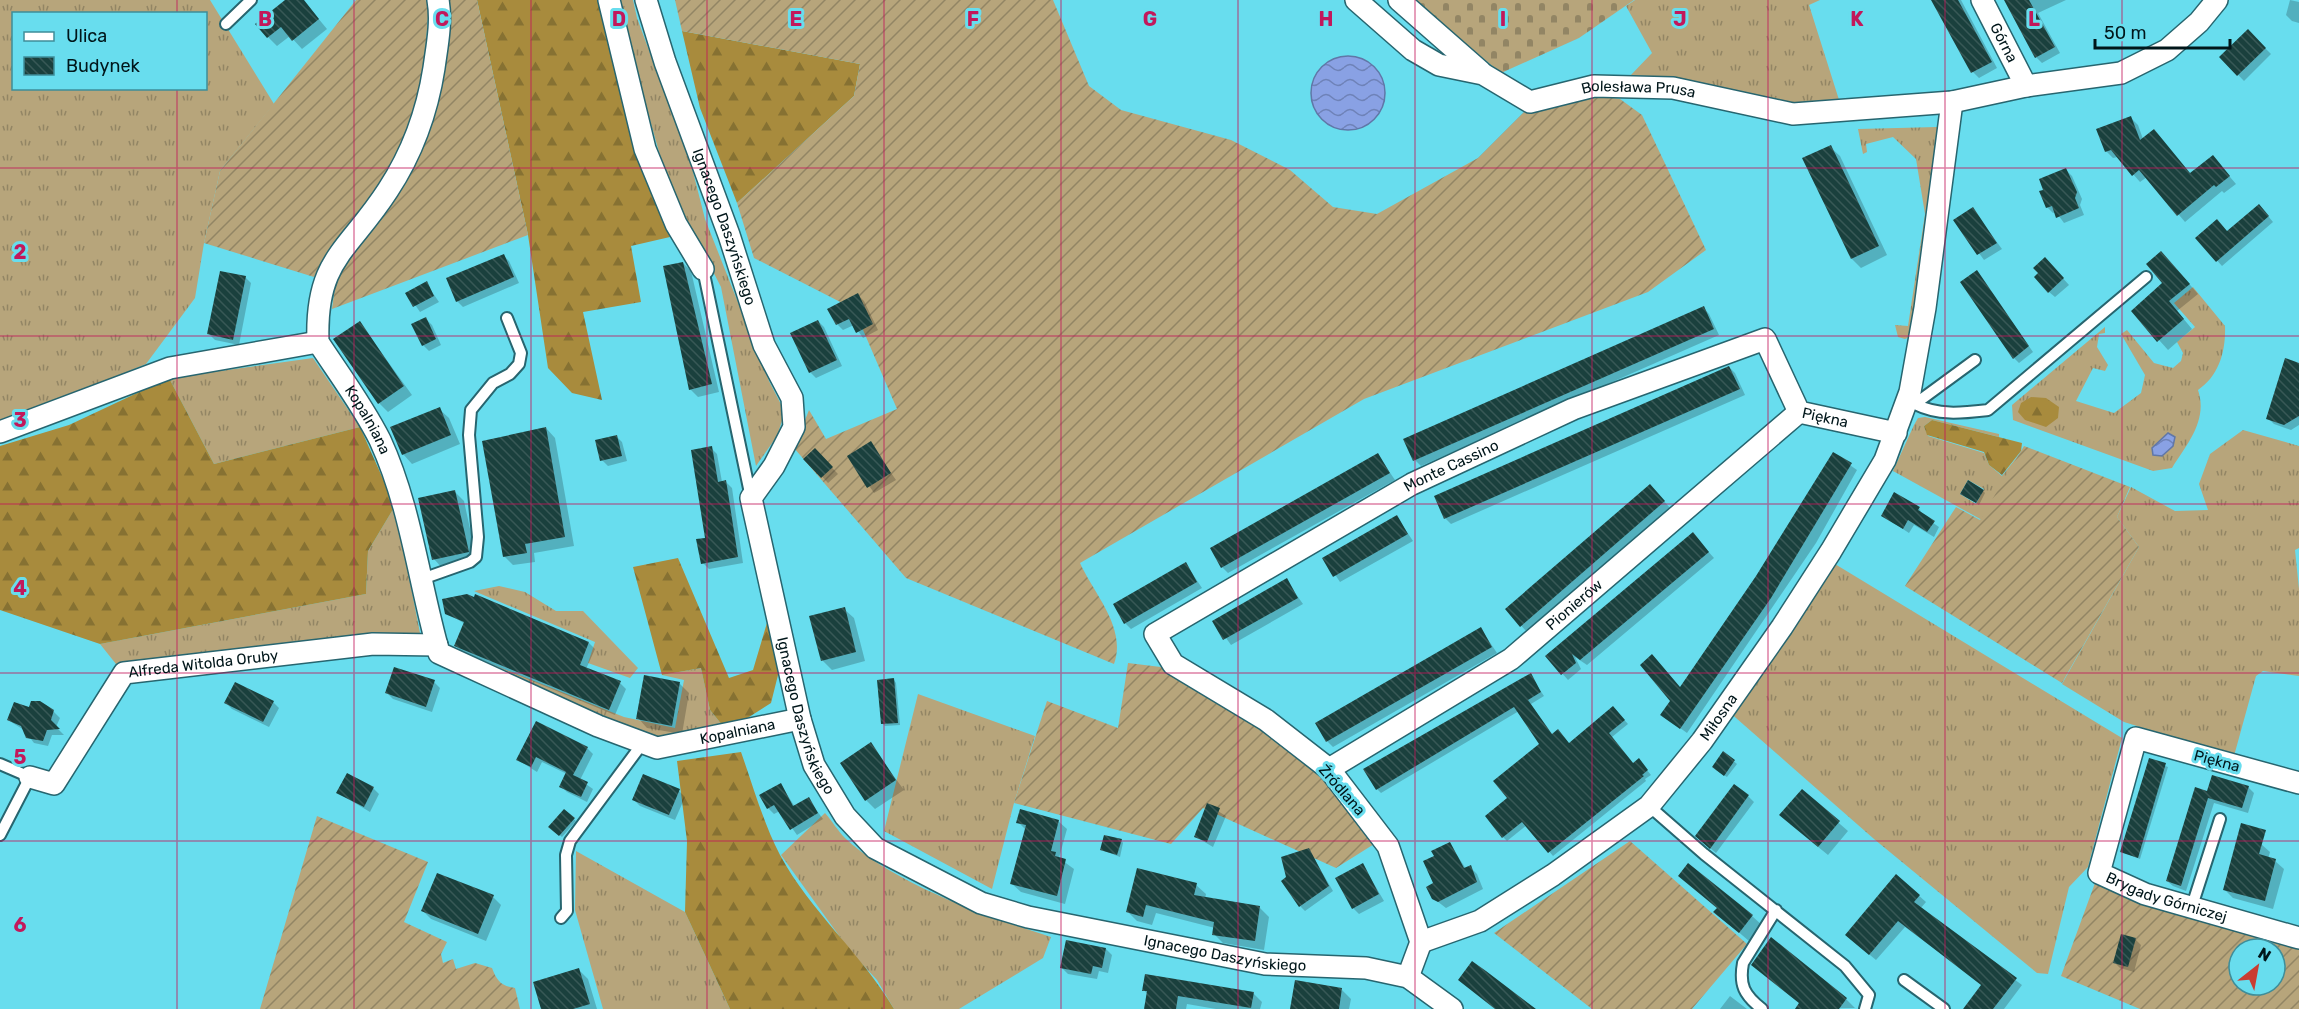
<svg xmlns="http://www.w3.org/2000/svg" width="2299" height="1009" font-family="Rubik,sans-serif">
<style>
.grass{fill:url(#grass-tufts);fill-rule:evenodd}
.forest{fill:url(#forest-firs)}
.cemetery{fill:url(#cemetery-stones)}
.garden{fill:url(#garden-furrows);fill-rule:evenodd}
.water{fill:url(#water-waves);stroke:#6077a7;stroke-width:1.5}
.shadow{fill:#0003}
.building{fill:url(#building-back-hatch)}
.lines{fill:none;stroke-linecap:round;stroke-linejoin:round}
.lane-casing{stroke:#27656f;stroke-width:14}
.street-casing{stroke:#27656f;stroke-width:24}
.lane{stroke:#fff;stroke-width:10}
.street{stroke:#fff;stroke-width:21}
.grid{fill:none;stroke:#c2185b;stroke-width:1.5;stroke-opacity:0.55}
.labels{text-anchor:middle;stroke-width:6;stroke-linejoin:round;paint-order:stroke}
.street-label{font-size:15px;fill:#00161a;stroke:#68ddee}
.grid-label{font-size:20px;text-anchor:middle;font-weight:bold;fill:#c2185b;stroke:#68ddee;stroke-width:6;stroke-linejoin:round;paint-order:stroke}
</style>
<defs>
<pattern id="grass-tufts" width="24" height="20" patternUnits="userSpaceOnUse" patternTransform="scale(1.5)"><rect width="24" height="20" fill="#b7a57b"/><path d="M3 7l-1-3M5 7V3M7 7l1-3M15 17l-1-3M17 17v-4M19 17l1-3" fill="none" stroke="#928564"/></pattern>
<pattern id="forest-firs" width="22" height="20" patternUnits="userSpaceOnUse" patternTransform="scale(1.5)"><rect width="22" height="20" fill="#a88b3d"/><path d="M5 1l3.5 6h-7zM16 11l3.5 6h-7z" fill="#867132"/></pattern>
<pattern id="cemetery-stones" width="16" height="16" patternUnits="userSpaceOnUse" patternTransform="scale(1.5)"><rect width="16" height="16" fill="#b7a57b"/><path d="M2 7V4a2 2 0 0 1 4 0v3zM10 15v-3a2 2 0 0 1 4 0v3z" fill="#928564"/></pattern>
<pattern id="garden-furrows" width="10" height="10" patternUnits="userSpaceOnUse" patternTransform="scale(1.5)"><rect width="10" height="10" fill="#b7a57b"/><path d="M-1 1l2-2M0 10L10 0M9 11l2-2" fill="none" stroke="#928564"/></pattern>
<pattern id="water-waves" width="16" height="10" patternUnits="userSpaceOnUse" patternTransform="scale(1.5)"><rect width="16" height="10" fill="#89a1e4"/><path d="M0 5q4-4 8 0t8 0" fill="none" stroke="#6e82b8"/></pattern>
<pattern id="building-back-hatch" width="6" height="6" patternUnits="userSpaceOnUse" patternTransform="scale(1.5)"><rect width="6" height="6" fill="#1a403d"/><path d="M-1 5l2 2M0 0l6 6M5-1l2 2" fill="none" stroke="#385856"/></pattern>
</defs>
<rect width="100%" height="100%" fill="#68ddee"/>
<path class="grass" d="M0 0H210L274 104 220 171 204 243 195 298 146 364 0 425ZM14 14H206V88H14Z
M616 0H633L637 18 691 164 705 219 769 381 785 412 777 436 756 466 721 287 690 227 672 198Z
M1635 0H1820L1809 5 1840 103 1803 106 1629 77 1652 53 1626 6Z
M1937 127 1939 130 1911 336 1905 339 1898 337 1895 325 1908 326 1925 214 1916 159 1893 137 1866 144 1867 152 1863 154 1858 129Z
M2193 287 2225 326C2226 351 2219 376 2198 390 2208 420 2188 443 2172 468L2153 471 2013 420 2012 405 2105 327V333L2099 334 2097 347 2108 365 2105 371 2093 368 2076 401 2114 413 2141 393 2145 375 2121 334 2127 330 2154 363 2173 368 2181 361 2183 353 2177 342 2195 327 2174 303Z
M313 358 360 427 214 464 169 378Z
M1925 417 1999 434V437L1932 420 1924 426 1928 436 1984 453 1989 465 2002 476 2021 452 1982 520 1893 471 1914 425 1918 418ZM1968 480 1984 489 1976 504 1960 494Z
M2243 430 2299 446V548L2295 550 2299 589V676L2263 671 2256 676 2234 756 2124 722 2062 684 2139 547 2117 517 2131 487 2175 511 2208 510 2199 484 2210 454Z
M395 506 420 633 382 635 120 669 100 644 366 594 368 551Z
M1830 561 2122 738 2088 867 2069 887 2048 974 2037 973 1874 839 1728 711Z
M499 586 525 592 556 611H583L638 668 630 678 588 663 595 642 474 591Z
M454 649 624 717 675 728 684 680 662 675 701 668 710 710 727 731 674 739 648 736 612 725Z
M918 694 1035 736 1014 803 992 889 884 831Z
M825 813C832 821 838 831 845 838 892 883 990 918 1051 937L1043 958 959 1009H894L877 980 850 951 781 855Z
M576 851 685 912 730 1009H603L575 910Z"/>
<path class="forest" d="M477 0H603L626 108 670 237 631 246 641 302 583 312 602 400 572 393 548 368 528 235Z
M682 31 860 64 854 96 737 203 700 108Z
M169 378 214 464 360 427 395 506 368 551 366 594 100 644 0 610V446L69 425Z
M2031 397 2046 398 2059 407 2058 418 2046 427 2025 420 2018 412 2021 403Z
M1932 420 2022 443 2021 451 2002 475 1989 465 1984 452 1927 435 1924 426Z
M678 558 729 678 753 670 769 616 779 671 771 703 727 731 710 710 701 668 662 675 633 567Z
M741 752C753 786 763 822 780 855 810 911 862 954 894 1009H730L685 912 687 841 677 761Z"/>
<path class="cemetery" d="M1412 0H1634L1579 38 1501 73Z"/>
<path class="garden" d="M356 0H429C425 63 422 111 390 168 368 206 335 237 314 277L204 243 220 171Z
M448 0H477L528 235 332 309 336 279 412 166 444 64Z
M675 0H1053L1089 86 1121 110 1231 140 1290 170 1333 207 1377 214 1478 158 1524 112 1591 95 1620 99 1642 115 1706 250 1648 292 1364 399 1080 563C1094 594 1127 628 1114 664L906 578 794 448 809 410 826 439 897 409 854 309 754 258 737 203 854 96 860 64 682 31Z
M2024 446 2130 487 2117 517 2139 547 2062 683 1905 586 1956 507 1980 520Z
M1128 663 1169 668 1312 757 1379 841 1336 868 1203 808 1171 844 1014 803 1047 701 1118 728Z
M317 816 428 862 404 922 447 942 441 954 443 963 453 959 456 969 475 963 492 968C497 981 501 986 515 988L520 1009H260Z
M1630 841 1747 944 1692 1009H1592L1494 933Z
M2095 883 2299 945V1009H2140L2061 976ZM2239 949H2275V985H2239Z"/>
<path class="water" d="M1311 93a37 37 0 1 1 74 0a37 37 0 1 1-74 0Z
M2168 433 2175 437 2173 446 2162 456 2153 455 2152 448Z"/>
<path class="shadow" d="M287 0H303L327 29 302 49 290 36 277 46 268 37Z
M1934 0H1961L1997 68 1979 78 1973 72Z
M2007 0H2066L2038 13 2060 53 2042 63 2036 57Z
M2290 0 2299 2V23L2292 21 2286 15Z
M2248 31 2271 54 2244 81 2221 57Z
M2131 118 2138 125 2143 139 2191 174 2213 157 2236 184 2224 193 2222 191 2185 222 2147 177 2140 182 2118 157 2113 158 2106 151Z
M1830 147 1840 156 1887 255 1861 268 1852 259Z
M2066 170 2072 176 2082 199 2080 205 2084 215 2064 223 2056 212 2053 213 2047 207Z
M1972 209 2002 249 1984 260 1955 220Z
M2264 211 2273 222 2222 266 2197 238 2227 233Z
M503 255 509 261 519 283 463 307 457 301Z
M2170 262 2198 294 2177 311 2192 329 2168 350 2133 311 2165 283Z
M683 263 691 271 719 392 698 397 690 389 676 328 678 327Z
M2051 265 2069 285 2055 297 2049 292Z
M1977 272 2033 352 2019 363 2014 358Z
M245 277 251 283 239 345 215 340 209 334Z
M426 283 439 302 420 312 407 293Z
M858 295 864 301 878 330 863 338 854 325 843 330 837 324Z
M1704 308 1709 314 1719 335 1421 466 1415 460 1405 440Z
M426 319 432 325 441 345 429 351 423 345Z
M818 321 824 327 842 366 816 378 810 372Z
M360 323 412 395 388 412 379 403Z
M2299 364V425L2291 430 2274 424 2268 418Z
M1729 367 1735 373 1745 395 1451 524 1445 518Z
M439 409 449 418 460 444 412 464 403 454Z
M546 428 555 438 574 546 534 553 535 562 513 565 504 556Z
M616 436 622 442 627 461 608 466 602 460Z
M870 443 896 480 874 493 849 456Z
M711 448 717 454 722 482H726L732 488 743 563 709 569 703 563 707 539Z
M815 450 838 474 828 483 806 459Z
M1834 454 1857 470 1816 543 1687 733 1662 715 1757 577Z
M1378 455 1395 480 1228 573 1222 567Z
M1983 491 1985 493 1979 505 1965 496Z
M455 492 464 501 477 561 443 569 434 559Z
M1656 492 1670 508 1527 632 1507 610Z
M1919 508 1923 516 1939 527 1934 537 1914 525 1909 533 1883 516Z
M1397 517 1413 541 1340 582 1324 558Z
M1698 540 1714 558 1587 665 1575 657 1581 669 1568 680 1547 656Z
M1186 564 1202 588 1131 629 1125 623Z
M1286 580 1303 604 1231 645 1214 621Z
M844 609 854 618 865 661 832 670 822 660Z
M447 613 589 643 595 649 586 669 620 683 626 689 615 715 462 652 456 646 465 624Z
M1481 629 1497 653 1333 747 1327 741Z
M1530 675 1544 696 1531 704 1552 736 1570 745 1617 712 1628 724 1612 737 1634 764H1642L1651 775 1645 779 1646 781 1553 856 1527 825 1507 841 1503 837 1509 799 1541 744 1519 711 1381 793 1377 789Z
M645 677 680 684 689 693 682 734 647 728 638 718Z
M894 680 896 683 900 725 885 726 882 723Z
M434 682 440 688 432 712 393 699 387 693Z
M273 702 279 708 269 727 232 709 226 703Z
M30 709 53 711 60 718 56 727 64 735H52L48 746 34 743 24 730 8 720Z
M870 744 904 790 875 809 866 800Z
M587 748 593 754 580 780 593 789 587 802 567 792 561 786 567 774 542 762 537 772 518 760Z
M1724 753 1737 764 1727 777 1716 770Z
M2150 760 2168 767 2140 859 2122 852Z
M781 785 795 807 808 799 823 819 797 835 780 811 774 814 768 808 761 796Z
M2248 787 2254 793 2248 813 2214 803 2186 891 2173 886 2167 881 2208 793Z
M373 788 379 794 370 812 338 793Z
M679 791 685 797 675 820 640 806 634 800Z
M1802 791 1848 831 1828 855 1790 824Z
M1748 796 1754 802 1716 853 1703 842Z
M1208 805 1226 816 1213 847 1196 837Z
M564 811 576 821 562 837 550 827Z
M1058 821 1067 829 1059 858 1074 869 1065 904 1021 892 1012 884 1026 830 1018 822Z
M1121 840 1123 843 1120 857 1102 850Z
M1450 844 1466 869 1470 867 1477 874 1483 889 1446 908 1433 898 1436 857Z
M2261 844 2270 852 2268 859 2275 861 2284 869 2273 909 2233 898 2224 889Z
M1309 850 1333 891 1305 911 1300 906Z
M1363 865 1384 901 1359 914 1353 908Z
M1680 876 1752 916 1762 925 1749 941 1715 912 1718 909Z
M1897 876 1926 902 1920 909 2022 985 2004 1009H1964L1983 985 1905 927 1876 960 1853 941Z
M1196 885 1206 894 1205 899 1260 908 1269 917 1264 950 1223 943 1214 934 1215 928 1156 913 1152 925 1137 921 1128 912Z
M493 897 501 905 486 941 431 919 423 911Z
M2135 939 2141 945 2134 972 2120 968 2114 962Z
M1106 949 1112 955 1108 973 1099 971 1097 979 1068 974 1062 968Z
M1753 965 1846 999 1855 1008 1795 1009 1799 1003Z
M579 970 588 979 597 1009H542Z
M1144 990 1253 993 1262 1002 1260 1009H1216L1187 1004 1186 1009H1146L1148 995Z
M1342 990 1351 999 1349 1009H1292Z
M1730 996 1747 1009H1720Z"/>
<path class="building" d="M285 0H304L319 19 292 41 281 27 267 38 255 24Z
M1931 0H1958L1992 62 1971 73Z
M2004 0H2029L2055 47 2035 58Z
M2248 29 2266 48 2237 76 2219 57Z
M2131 116 2140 140 2154 129 2190 173 2213 155 2230 176 2216 187 2214 185 2177 216 2139 170 2132 176 2111 150 2105 152 2096 129Z
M1831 145 1879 246 1851 259 1802 158Z
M2066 168 2077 192 2075 198 2079 208 2056 218 2052 206 2046 208 2039 191 2043 190 2039 179Z
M2259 204 2269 216 2216 262 2195 238 2217 219 2227 231Z
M1973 207 1997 243 1977 255 1953 220Z
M2161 251 2190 284 2169 301 2184 319 2157 342 2131 311 2162 283 2146 264Z
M504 254 514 277 456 302 446 278Z
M2045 257 2064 278 2048 293 2034 277 2038 273 2033 268Z
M683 262 712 384 689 390 663 266Z
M1977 270 2029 346 2013 359 1960 282Z
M220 271 246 276 233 340 207 334Z
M427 281 434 296 413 307 405 293Z
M858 293 873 324 856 333 849 319 836 325 827 309Z
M1704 306 1714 329 1413 461 1403 439Z
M426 317 436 339 422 346 411 324Z
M818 320 837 360 809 373 790 333Z
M360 321 404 386 378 404 333 339Z
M2285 358 2299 363V416L2284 425 2266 419Z
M1729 366 1740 389 1444 519 1434 496Z
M440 407 451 435 402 455 390 427Z
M546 427 565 537 525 544 527 553 503 557 482 441Z
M617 435 622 456 600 461 595 440Z
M871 441 891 473 867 488 847 456Z
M712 446 718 482 726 480 738 557 701 564 696 539 705 538 691 450Z
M815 448 833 467 821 478 803 459Z
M1833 452 1852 463 1771 598 1680 729 1660 715 1670 701 1640 665 1652 654 1680 687 1756 576Z
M1378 453 1390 473 1221 568 1210 548Z
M1968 480 1984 490 1976 503 1960 494Z
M1650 484 1665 501 1520 627 1505 609Z
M455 490 469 552 432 560 418 498Z
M1894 492 1920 507 1918 510 1935 521 1927 532 1908 520 1903 529 1881 516Z
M1397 515 1408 534 1333 577 1322 558Z
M1693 532 1709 552 1580 660 1572 654 1576 663 1561 675 1545 656Z
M1186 562 1197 582 1124 624 1113 604Z
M1287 578 1298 598 1223 640 1212 621Z
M467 594 474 597 475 594 589 642 580 665 621 681 609 710 454 646 464 622 445 614 442 599Z
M845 607 856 652 821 661 809 616Z
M1481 627 1492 647 1326 742 1315 723Z
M394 667 435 680 426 707 385 693Z
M1531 673 1541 692 1528 700 1552 734 1558 729 1569 743 1613 706 1625 720 1609 733 1633 763 1639 758 1648 770 1642 775 1644 776 1548 853 1522 822 1502 838 1485 816 1507 798 1493 781 1539 744 1514 707 1376 790 1363 769Z
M644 675 680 682 672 726 636 719Z
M894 678 898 723 881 724 877 680Z
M235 682 274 701 263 722 224 703Z
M31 701H40L54 710 51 720 60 729 47 730 43 741 26 738 21 726 7 720 14 702 29 707Z
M536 721 588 747 573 775 588 782 581 797 559 787 566 772 536 757 531 767 516 760Z
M871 742 896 780 865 801 840 763Z
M1723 751 1735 760 1724 776 1712 767Z
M2149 758 2166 763 2138 858 2120 852Z
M347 773 374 787 364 807 336 793Z
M643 774 680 789 669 815 632 800Z
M2212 775 2249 786 2242 808 2208 798 2181 886 2166 881 2195 787 2207 791Z
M781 783 793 806 809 797 818 813 790 830 774 805 767 809 759 795Z
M1734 784 1749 795 1710 849 1695 836Z
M1802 789 1840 821 1818 847 1779 815Z
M1207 803 1220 808 1207 842 1194 837Z
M564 809 575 818 559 836 548 827Z
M1020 809 1059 820 1051 851 1056 852 1055 856 1066 859 1057 896 1010 884 1026 825 1016 823Z
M2241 823 2266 830 2259 854 2276 859 2265 901 2223 890Z
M1104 835 1122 839 1117 855 1100 850Z
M1450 842 1464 868 1471 865 1477 882 1438 902 1432 899 1426 887 1433 883 1423 861 1434 856 1431 851Z
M1309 848 1329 886 1299 907 1281 881 1286 877 1281 857Z
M1363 863 1379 894 1352 909 1335 878Z
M1688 863 1753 915 1739 933 1713 912 1717 908 1678 876Z
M1137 868 1197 883 1194 895 1260 906 1255 941 1212 935 1214 922 1146 905 1143 917 1126 912Z
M437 873 494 895 478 934 421 911Z
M1896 874 1920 895 1914 902 2017 978 1993 1009H1963L1981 985 1898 921 1869 955 1845 935Z
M2121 934 2136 938 2128 967 2113 963Z
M1771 937 1847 998 1839 1009H1795L1799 1003 1751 965Z
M1066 940 1106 948 1102 968 1093 966 1091 974 1060 968Z
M1472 961 1486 971 1536 1009H1495L1458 980Z
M579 968 590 1004 573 1009H541L533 982Z
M1145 974 1254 992 1251 1008 1178 996 1176 1009H1144L1147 991H1142Z
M1295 980 1342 988 1339 1009H1290Z"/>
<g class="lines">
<g class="lane-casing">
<path id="lane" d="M226 24 251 0
M703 269 751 498
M1911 395 1915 404C1939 416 1962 413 1988 410L2146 277
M1915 404 1975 360
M422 579 470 562 476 557 478 537 469 435 471 410 493 383 510 374 519 364 521 353 507 318
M0 764 30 777 0 835
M1649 806 1704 854 1845 966 1869 995 1865 1009
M2192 906 2220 819
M561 918 567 911 566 855 570 841 642 744
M1904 980 1944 1009
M1762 1009C1744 995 1739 985 1743 963L1776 910"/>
</g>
<g class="street-casing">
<g id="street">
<path id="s1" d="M438 0C442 22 437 46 434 68 427 113 413 152 388 190 348 252 315 259 318 342 339 374 363 406 380 440 411 507 419 583 439 653L598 726 657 748 800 719"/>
<path d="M609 0 645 149 676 224 703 269"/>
<path id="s2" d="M646 0 665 62 729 235 764 345 792 398 794 427 774 466 751 498 800 719 814 765 845 816 875 848 981 903 1028 917 1265 964 1366 968 1408 977 1452 1009"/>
<path id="s3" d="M1356 0 1413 50 1439 65 1483 74 1530 102 1594 86 1673 88 1793 114 1952 102 2026 86 2121 73 2167 50 2199 22 2217 0"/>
<path d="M1399 0 1481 72"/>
<path id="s4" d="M1982 0 2026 86"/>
<path d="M0 432 170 368 318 342"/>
<path id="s5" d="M1329 769 1511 659 1799 412"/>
<path id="s6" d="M30 777 54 784 124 673 373 644 437 645"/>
<path id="s7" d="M2299 783 2136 738 2099 873 2145 894 2299 938"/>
<path id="s8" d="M1421 942 1480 921 1553 875 1649 806 1702 741 1782 627 1831 551 1885 460 1910 392 1925 308 1952 102"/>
<path id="s9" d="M1408 977 1421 942 1388 846 1329 769 1266 720 1173 664 1155 634 1412 484 1573 409 1765 339 1799 412 1896 433"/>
</g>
</g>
<use href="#lane" class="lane"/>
<use href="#street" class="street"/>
</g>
<path class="grid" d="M177 0V14M354 0V1009M531 0V1009M707 0V1009M884 0V1009M1061 0V1009M1238 0V1009M1415 0V1009M1592 0V1009M1768 0V1009M1945 0V1009M2122 0V1009M177 88V1009M0 168H2299M0 336H2299M0 504H2299M0 673H2299M0 841H2299"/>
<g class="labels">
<g class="street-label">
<text dy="5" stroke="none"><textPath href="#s4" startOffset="48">Górna</textPath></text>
<text dy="5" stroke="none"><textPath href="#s3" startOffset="316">Bolesława Prusa</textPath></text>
<text dy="5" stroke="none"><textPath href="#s2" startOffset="240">Ignacego Daszyńskiego</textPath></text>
<text dy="5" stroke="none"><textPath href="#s9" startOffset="1246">Piękna</textPath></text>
<text dy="5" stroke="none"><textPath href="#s1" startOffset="465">Kopalniana</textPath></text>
<text dy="5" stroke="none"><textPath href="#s9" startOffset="800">Monte Cassino</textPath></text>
<text dy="5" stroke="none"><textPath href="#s5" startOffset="296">Pionierów</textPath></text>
<text dy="5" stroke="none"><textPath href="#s6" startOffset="236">Alfreda Witolda Oruby</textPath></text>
<text dy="5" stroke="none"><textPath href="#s2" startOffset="762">Ignacego Daszyńskiego</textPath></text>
<text dy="5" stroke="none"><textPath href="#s8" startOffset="380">Miłosna</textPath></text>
<text dy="5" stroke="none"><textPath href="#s1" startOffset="1030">Kopalniana</textPath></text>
<text transform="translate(2217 761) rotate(15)" y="5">Piękna</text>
<text transform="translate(1342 790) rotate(49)" y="5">Źródlana</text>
<text dy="5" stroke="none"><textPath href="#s7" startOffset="381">Brygady Górniczej</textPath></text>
<text dy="5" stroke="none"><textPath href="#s2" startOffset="1284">Ignacego Daszyńskiego</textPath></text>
</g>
</g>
<g class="grid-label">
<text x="265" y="26">B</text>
<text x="442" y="26">C</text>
<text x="619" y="26">D</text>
<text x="796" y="26">E</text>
<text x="973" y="26">F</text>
<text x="1150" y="26">G</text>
<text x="1326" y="26">H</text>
<text x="1503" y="26">I</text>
<text x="1680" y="26">J</text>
<text x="1857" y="26">K</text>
<text x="2034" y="26">L</text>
<text x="20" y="259">2</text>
<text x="20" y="427">3</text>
<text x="20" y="595">4</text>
<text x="20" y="764">5</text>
<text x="20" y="932">6</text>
</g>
<rect x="12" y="12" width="195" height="78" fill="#68ddee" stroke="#3e8d99" stroke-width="1.5"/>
<rect x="24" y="32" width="30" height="9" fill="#ffffff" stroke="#3e8d99" stroke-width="1.5"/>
<text x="66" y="42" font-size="18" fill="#00161a">Ulica</text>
<rect x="24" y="57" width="30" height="18" fill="url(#building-back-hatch)" stroke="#3e8d99" stroke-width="1.5"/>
<text x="66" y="72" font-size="18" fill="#00161a">Budynek</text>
<g transform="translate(2257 967) rotate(31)"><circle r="28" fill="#68ddee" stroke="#3e8d99" stroke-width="1.5"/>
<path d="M0-4.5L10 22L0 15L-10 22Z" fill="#ca3c31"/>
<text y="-9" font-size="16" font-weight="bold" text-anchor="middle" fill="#00161a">N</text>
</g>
<path d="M2095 39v9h135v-9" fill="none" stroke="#00161a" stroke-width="3"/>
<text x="2104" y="39" font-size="18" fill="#00161a" stroke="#68ddee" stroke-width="4.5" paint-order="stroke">50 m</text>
</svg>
